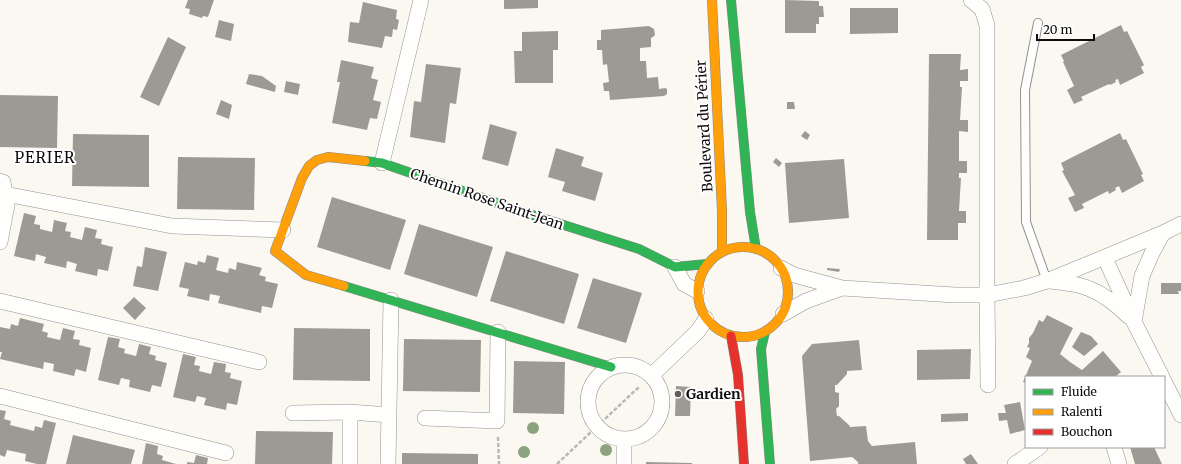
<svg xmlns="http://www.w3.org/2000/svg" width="1181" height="464" font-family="Merriweather,serif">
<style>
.building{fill:#9d9a96}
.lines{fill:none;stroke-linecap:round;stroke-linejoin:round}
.lane-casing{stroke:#93928f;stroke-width:10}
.street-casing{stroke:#93928f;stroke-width:16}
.fast-casing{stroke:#8a8985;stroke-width:10}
.slow-casing{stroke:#8a8985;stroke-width:10}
.jam-casing{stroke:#8a8985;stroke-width:10}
.path{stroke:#b7b7b5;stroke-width:2.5;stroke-dasharray:4 2;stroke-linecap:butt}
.lane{stroke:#fefefd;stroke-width:8}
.street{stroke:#fefefd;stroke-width:15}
.fast{stroke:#30b455;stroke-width:9}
.slow{stroke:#ff9f0a;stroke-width:9}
.jam{stroke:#e5322d;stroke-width:9}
.tree{fill:#8ba37f}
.poi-dot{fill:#5f5f5c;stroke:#fff;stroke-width:1.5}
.labels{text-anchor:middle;stroke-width:4;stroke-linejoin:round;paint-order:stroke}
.street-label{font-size:14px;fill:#0c0c0c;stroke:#fff}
.poi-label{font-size:14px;font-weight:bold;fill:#0c0c0c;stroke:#fff;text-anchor:start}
.neighbourhood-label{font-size:15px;letter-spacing:1px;fill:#0c0c0c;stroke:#fff}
</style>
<rect width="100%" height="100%" fill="#faf8f0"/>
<path class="building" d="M188 0H214L208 17 203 16 202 18 189 14 190 9 185 8Z
M504 0H538V8L504 9Z
M785 0 819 1V6H823L824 17H819V24H816V33H785Z
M363 2 397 10 396 19 399 20 397 30 393 29 392 37 385 36 382 48 348 42 350 22 359 23Z
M850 8H898V33L850 34Z
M219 20 234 24 231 41 215 37Z
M1121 25 1124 32 1127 31 1144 65 1141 67 1144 73 1120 85 1118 79 1115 80 1116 82 1110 85 1109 84 1081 97 1083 100 1074 104 1067 90 1074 86 1063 62 1064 61 1061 55Z
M649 26 654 29 655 35 653 37 651 38V47L640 48V61H646L647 78 658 77 659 89 665 88 667 89V94L664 96 610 100 609 91H604L603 83 609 82 607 64 603 65 602 50H597V40H601V30Z
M558 31V50H553V83H515L514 51H522V32Z
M168 37 186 47 159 106 140 97Z
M929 54H961L960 70 968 69V81H960V87H962L960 120H968V132L959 131V161H967V173H959V178H961L959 211H966V223H958V240H927Z
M341 60 374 67 371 78 378 80 373 100 381 102 377 119 370 118 367 130 332 123 340 82H337Z
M426 64 461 68 456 104 450 103 445 143 410 137 414 101 421 102Z
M249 74 262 76 276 86 275 92 246 84Z
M286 81 300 84 298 95 284 92Z
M0 95 58 96 57 148 0 147Z
M221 100 232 105 229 119 216 114Z
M787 102H794L795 109H787Z
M490 124 517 132 508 166 482 159Z
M805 131 810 135 807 140 801 136Z
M1120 133 1123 140 1126 139 1143 174 1141 175 1144 181 1122 193 1119 186 1115 188 1116 190 1109 194 1108 191 1082 204 1084 208 1075 212 1068 198 1075 195 1062 171 1064 170 1061 163Z
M73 134 149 135V187L72 186Z
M556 148 584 157 581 166 603 173 595 201 562 191 565 182 548 177Z
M178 157 255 158 254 210 177 209Z
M776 158 782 163 779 167 773 162Z
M844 159 849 218 789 223 785 163Z
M332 197 406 220 390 270 317 247Z
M24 213 36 216 34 224 40 225V229L52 232 54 220 67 223 65 231 71 232 70 237 82 240 85 227 97 230 95 238 102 239 101 244 113 247 108 271 98 269 97 276 75 271 77 264 67 261 66 268 44 263 46 257 36 254 35 261 14 256Z
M419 224 493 247 477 297 404 274Z
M145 247 167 252 158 291 133 286 137 266 142 267Z
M506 251 579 274 564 324 490 301Z
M207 255 219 258 216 270 228 273 229 268 236 270 237 262 262 268 259 275 266 277 265 281 278 284 272 308 262 306 261 313 218 303 220 296 210 294 209 301 187 296 189 289 179 287 185 262 197 265 198 261 205 263Z
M827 268 840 269 839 272 827 270Z
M593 278 642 293 626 343 577 328Z
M1161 283H1181V291H1178L1179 294H1161Z
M134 297 146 308 135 320 123 308Z
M1047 315 1073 328 1060 354 1070 362 1082 370 1103 351 1121 372 1115 377H1026V383L1023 382 1032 361 1026 357 1030 348 1027 347 1029 343V338L1033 333 1039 320 1043 322Z
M20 318 44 324 42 331 48 333 47 337 60 340 63 328 75 331 73 339 80 340 79 345 91 348 86 372 76 369 74 376 53 371 54 364 44 362 43 369 0 359 2 352H0V327L10 329 11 324 18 326Z
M294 328 370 329V381L293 380Z
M1081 332 1091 336 1098 344 1084 356 1072 347Z
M108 337 120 339 118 347 125 349 124 353 136 356 139 344 151 347 149 354 156 356 155 360 167 363 161 387 152 385 150 392 129 387 130 380 121 378 119 385 98 380Z
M404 339 481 340 480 392 403 391Z
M859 340 862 370 847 371V374L837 385H835V392L839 393V406L836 409 837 416H839L849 425 850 427 866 426 868 441 872 446 915 442 917 464H858V462L852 457 810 461 802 356 812 344Z
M971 349 970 379 917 380V350Z
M183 354 196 357 194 365 200 366 199 371 211 374 214 362 226 364 225 372 231 373 230 378 242 381 237 405 227 403 226 410 204 405 206 398 197 396 195 402 173 397Z
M514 361 565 362 564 414 513 413Z
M676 386 691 387 690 416H675Z
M1020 402 1025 430 1010 434 1007 420 999 421 998 413H1006L1004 405Z
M0 410 6 411 4 419 11 421 10 425 34 431 35 426 42 428 44 420 56 423 46 464H37L25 461 26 454 7 450 5 457 0 455Z
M968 413V421L941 422V414Z
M256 431 333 432 332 464H255Z
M73 435 135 450 131 464H66Z
M146 443 158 446 157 454 163 456 162 460 176 464H142Z
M1130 447H1154L1162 464H1135Z
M402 453 478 454V464H402Z
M971 454 978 464H966L963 459Z
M196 455 208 458 207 464H187V462L194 463Z
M646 462 692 463V464H646Z"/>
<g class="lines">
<g class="lane-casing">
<path id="lane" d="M1038 23 1025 90 1026 222 1047 281"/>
</g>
<g class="street-casing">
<path id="street" d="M971 0 982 9 987 25V295L988 385
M382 163 421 0
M0 181 3 182 7 205 0 242
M5 194 172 226 283 230
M1105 258 1134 322 1162 377
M675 267 684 284 697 291
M781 268 794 275 842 288 955 295H987L1024 288 1047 281 1163 233 1181 224
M1050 281C1064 283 1078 283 1090 289 1105 295 1117 305 1128 316
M0 301 259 362
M783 314 806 301 842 288
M1134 322 1142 276 1152 253 1163 233
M588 402a37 37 0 1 1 74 0a37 37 0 1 1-74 0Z
M652 375 698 331 706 319
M1164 381 1181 415
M0 396 226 453
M293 413 350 412 389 415
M425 418 497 421 498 332
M1114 447 1119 464
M350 464V412
M388 464 391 300
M624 464V440
M1015 464 1040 447"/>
</g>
<g class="fast-casing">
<path id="fast" d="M731 0 750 212 756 249
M365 161 382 163 523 212 639 249 675 267 707 264
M344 286 611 367
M765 332 761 349 770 464"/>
</g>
<g class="slow-casing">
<path id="slow" d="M712 0 722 211V251
M698 292a45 45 0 1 1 90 0a45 45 0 1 1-90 0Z
M344 286 306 275 275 251 302 178 309 166 317 160 328 157 365 161"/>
</g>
<g class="jam-casing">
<path id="jam" d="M731 336 738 375 744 464"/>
</g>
<path class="path" d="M498 437 499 464
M557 464 640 386"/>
<use href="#lane" class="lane"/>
<use href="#street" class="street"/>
<use href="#fast" class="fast"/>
<use href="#slow" class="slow"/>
<use href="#jam" class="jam"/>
</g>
<g class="tree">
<circle cx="533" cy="428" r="6"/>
<circle cx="606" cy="450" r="6"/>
<circle cx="524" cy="452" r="6"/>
</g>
<circle class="poi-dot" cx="678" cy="394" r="4"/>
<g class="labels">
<g class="street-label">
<text transform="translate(704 126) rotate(-93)" y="5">Boulevard du Périer</text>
<text transform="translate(487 199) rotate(19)" y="5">Chemin Rose Saint-Jean</text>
</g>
<g class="poi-label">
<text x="686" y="399">Gardien</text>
</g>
<g class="neighbourhood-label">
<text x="45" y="163">PERIER</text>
</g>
</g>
<rect x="1025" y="376" width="140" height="72" fill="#ffffff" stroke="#9e9e9e"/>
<rect x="1033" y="389" width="20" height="6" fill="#30b455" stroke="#9e9e9e"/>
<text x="1061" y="396" font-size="12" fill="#0c0c0c">Fluide</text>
<rect x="1033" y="409" width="20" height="6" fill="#ff9f0a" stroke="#9e9e9e"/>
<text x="1061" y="416" font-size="12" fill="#0c0c0c">Ralenti</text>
<rect x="1033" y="429" width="20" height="6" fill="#e5322d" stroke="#9e9e9e"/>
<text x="1061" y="436" font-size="12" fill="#0c0c0c">Bouchon</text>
<path d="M1037 34v6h57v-6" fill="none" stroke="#0c0c0c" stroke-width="2"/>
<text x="1043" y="34" font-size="12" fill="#0c0c0c" stroke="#ffffff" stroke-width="3" paint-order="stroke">20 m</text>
</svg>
